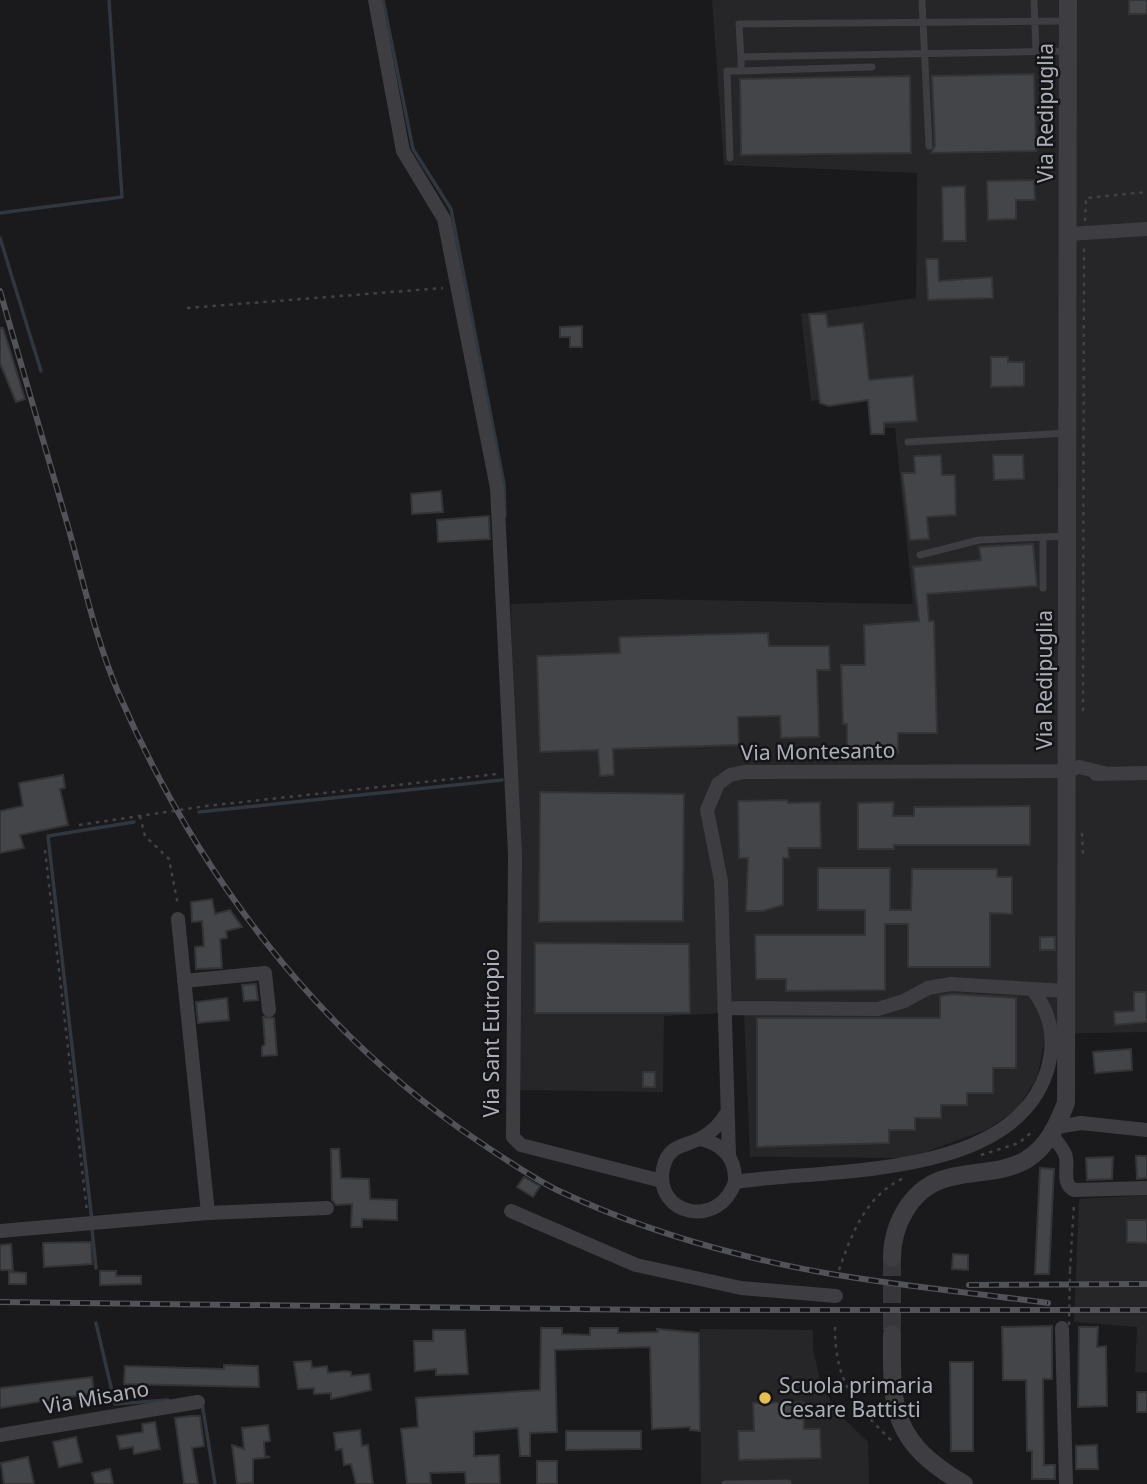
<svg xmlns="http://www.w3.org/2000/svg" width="1147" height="1484" font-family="'Noto Sans',sans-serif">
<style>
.built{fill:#262628}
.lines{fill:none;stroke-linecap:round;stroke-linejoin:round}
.stream{stroke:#30373f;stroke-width:3.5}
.building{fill:#444548;stroke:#343437;stroke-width:2}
.tertiary-tunnel{stroke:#37373b;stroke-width:18;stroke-dasharray:18 9;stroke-linecap:butt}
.path{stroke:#414247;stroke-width:2.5;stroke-dasharray:3.5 5;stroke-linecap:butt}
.service{stroke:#3d3d42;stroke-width:7}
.minor{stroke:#3d3d42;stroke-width:14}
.tertiary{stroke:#3d3d42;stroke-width:18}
.rail-casing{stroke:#525359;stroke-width:6}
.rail{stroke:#151416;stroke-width:3.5;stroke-dasharray:10;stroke-linecap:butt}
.path-bridge{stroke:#414247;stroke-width:2.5;stroke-dasharray:3.5 5;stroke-linecap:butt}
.poi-dot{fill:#e4bf49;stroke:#151416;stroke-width:2.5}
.labels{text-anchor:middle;stroke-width:5;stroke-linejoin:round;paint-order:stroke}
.street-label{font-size:21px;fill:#adb0ba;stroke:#151416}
.poi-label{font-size:21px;fill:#adb0ba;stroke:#151416;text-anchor:start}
</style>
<rect width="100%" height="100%" fill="#1a191b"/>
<path class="built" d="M712 0H1147V1032L1046 1034 1037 1078 1017 1109 986 1130 909 1158 750 1157 744 1012 664 1016 663 1092 517 1090 511 604 647 599 913 604 895 428 874 427 871 393 811 401 801 314 916 298 917 173 724 165Z
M1147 1195V1373L1135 1372 1137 1327 1074 1322 1079 1199Z
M700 1329 813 1330V1349L820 1380 835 1410 868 1442 869 1484H701Z"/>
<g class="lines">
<path class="stream" d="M383 0 413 149 451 209 504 484 505 516
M0 213 122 197 109 0
M0 238 41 371
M199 812 502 780
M92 1221 48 836 134 822
M92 1229 96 1268
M96 1323 115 1404 168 1400
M202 1403 215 1484"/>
</g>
<path class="building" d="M1129 0H1147V14H1129Z
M1034 74 1036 151 931 153 935 146 932 76Z
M910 76 911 153 741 155 740 79Z
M1034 180 1035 200H1016V219L988 220 987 181Z
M965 186 966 241H943L942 187Z
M926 259H938L939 281 992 277 993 298 928 300Z
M809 314H826L828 327 863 323 869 380 913 376 917 421 884 423V434H871L868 400 829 406 820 403Z
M582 326V347H570V337H560V327Z
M0 328H3L25 399 16 402 0 363Z
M991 357H1008V362H1024V386L991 387Z
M941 455 942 475H955L956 515 927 517 929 539 910 540 902 473H915L914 456Z
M993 455H1023L1024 479 994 480Z
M441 491 443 512 412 514 411 494Z
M489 516 490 539 438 542 437 520Z
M1033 544 1037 586 927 594 929 621H934L937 733H898V753H847V724H843L841 665H865L864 625 919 621 913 567 981 560 979 547Z
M768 633 769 646H829L830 670H817L819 737 781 738 780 716 738 717 739 745 613 749 614 775 600 776 598 750 540 752 537 656 620 653 619 637Z
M63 775 65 788 60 789 68 825 20 835 24 848 0 853V811L23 806 19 783Z
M540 792 684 794 683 921 539 922Z
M787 800 788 803 820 802 821 848H788L789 858H783V905L763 911H746L748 858H739L738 801Z
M894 802 893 816H914V807L1030 806V845H894V849H858V803Z
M818 868H890V910H911L912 869H997V877H1012V914L990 913V967H908V924H885V990L786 991V979H756L755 935H865V910H818Z
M212 899 215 914 230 910 242 927 226 931 227 938 220 939 222 968 196 969 195 947 204 946 202 921 192 922 191 902Z
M1040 937H1055V950H1040Z
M535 943 689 944 690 1013H535Z
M256 984 258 1000 244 1001 242 985Z
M1134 992H1146L1147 1022 1115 1025 1114 1012 1134 1011Z
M952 994 1016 998V1068H993V1093H967V1105H941V1118H915V1130H889V1143L757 1147V1018H940V996Z
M227 998 229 1020 198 1023 196 1002Z
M263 1017 274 1018 277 1055 262 1056V1047L265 1044Z
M1131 1049 1132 1070 1095 1073 1093 1052Z
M643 1072H655V1087H643Z
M331 1149H339L341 1178 369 1179 370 1199 397 1200V1220L362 1219V1227H351L352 1204 336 1205 332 1200Z
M1136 1156H1147V1178L1137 1179Z
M1113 1157 1112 1179 1087 1180 1086 1158Z
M1040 1168 1054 1169 1049 1274H1035Z
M524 1177 540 1186 533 1197 517 1187Z
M1127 1220H1147V1243L1127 1242Z
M91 1242 92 1264 44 1267 43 1243Z
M11 1244 13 1270H0V1245Z
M953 1254 968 1255V1270L952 1269Z
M100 1271H116V1276H141V1284L100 1285Z
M9 1272 26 1273V1284H9Z
M1052 1326V1379H1043L1044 1465H1055V1479H1032V1451H1027L1026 1380H1003L1002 1327Z
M1079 1327H1098L1097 1347 1106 1346 1107 1406 1078 1407Z
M541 1328H562V1334L590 1335V1328H618V1333L658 1332 657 1329 699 1333 700 1431 690 1430V1427L652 1429 650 1347 555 1350 557 1432 530 1433V1456H520L518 1428 474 1432V1456L499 1455 500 1484H466L465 1472 430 1473 431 1484H407L401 1429 418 1427 416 1398 540 1390Z
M433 1330H465L468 1374 436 1375V1369L415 1371 414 1341H433Z
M311 1361 312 1368 327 1366 328 1373 345 1371 351 1372V1376L369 1374 371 1390 331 1399V1393L314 1394V1388L298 1389 294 1362Z
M950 1362H973V1451H951Z
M224 1365 258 1366 259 1387 124 1384 125 1366 224 1369Z
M92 1377 94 1393 0 1408V1388Z
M1137 1392H1147V1412H1137Z
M803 1402 804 1429H820L821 1458 739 1460 738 1431H754L753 1403Z
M190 1416H200L204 1446 192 1448 198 1484H184L175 1418Z
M155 1422 160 1449 134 1454 133 1447 120 1449 117 1436 143 1432 142 1424Z
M268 1425 270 1441 264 1442 265 1456 270 1457 253 1459V1483L237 1484 232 1445 244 1449 242 1428Z
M360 1430 362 1446 368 1445 373 1484H356L351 1464 344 1465 342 1449 336 1450 334 1433Z
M566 1431H641V1449L566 1450Z
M76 1437 82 1462 59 1467 53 1442Z
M1097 1445 1098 1469H1076V1446Z
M28 1457 34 1484H4L1 1463Z
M537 1461H557V1484H537Z
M110 1469 113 1484H95L92 1473Z"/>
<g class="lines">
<path class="tertiary-tunnel" d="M892 1258V1334"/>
<path class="path" d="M1085 221 1086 198 1147 192
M187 308 443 288
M1083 711 1084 246
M140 816 145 836 169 859 178 905
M79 825 206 806 497 774
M1082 833 1083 854
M45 850 87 1212
M981 1155 1019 1143 1034 1130
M839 1270C852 1233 866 1195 904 1178
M1070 1270 1074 1203
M835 1327C835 1383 855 1405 893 1442"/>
<path class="service" d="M922 0 929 146
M1034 0 1036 51
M1068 51 741 57 739 24 1068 21
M741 71 872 67
M730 158 727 71H741V57
M908 442 1068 433
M920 555 979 540 1068 536
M1043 588V537
M725 1484 788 1483"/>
<path class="minor" d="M375 0 403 151 444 219 497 488 515 854 513 1137 521 1145 662 1181
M1069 234 1147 229
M1096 774 1147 773
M178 919 208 1213
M184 981 265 973 269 1010
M724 1008 878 1009 904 1001 928 988 951 984 1067 991
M1057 1127 1081 1123 1147 1130
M1052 1135C1056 1141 1062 1147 1065 1154 1070 1166 1060 1183 1074 1190L1147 1188
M700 1139C723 1144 736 1158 735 1182 719 1230 654 1215 663 1169 668 1143 686 1147 703 1137 713 1131 720 1124 726 1114
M729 1155 721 881 707 810 718 784 730 775 744 772 1068 771 1079 767 1104 773
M735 1182C826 1168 1012 1181 1047 1071 1056 1040 1052 1016 1033 990
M511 1211 636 1265 741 1288 836 1296
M0 1231 208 1213 327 1208
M1062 1328 1066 1484
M0 1435 198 1402"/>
<path class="tertiary" d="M892 1258C892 1226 910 1191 941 1180 968 1170 1000 1175 1026 1160 1047 1147 1057 1126 1066 1103L1068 0
M892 1334C891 1412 893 1442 964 1484"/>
<g class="rail-casing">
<path id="rail" d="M0 291C23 371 46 450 69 530 84 584 96 640 118 692 195 871 318 1035 481 1143 505 1159 531 1177 557 1190 614 1217 678 1239 738 1254 840 1281 945 1289 1048 1303
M969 1285 1147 1284
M0 1302 653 1310H1147"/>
</g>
<use href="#rail" class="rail"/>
<path class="path-bridge" d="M1069 1325 1070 1270"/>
</g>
<circle class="poi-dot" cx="765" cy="1398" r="7"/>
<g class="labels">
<g class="street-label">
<text transform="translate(1046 113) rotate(-90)" y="7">Via Redipuglia</text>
<text transform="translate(1045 680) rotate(-90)" y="7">Via Redipuglia</text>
<text transform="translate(818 752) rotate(-1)" y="7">Via Montesanto</text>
<text transform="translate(492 1033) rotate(-90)" y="7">Via Sant Eutropio</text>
<text transform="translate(96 1398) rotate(-10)" y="7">Via Misano</text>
</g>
<g class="poi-label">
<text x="779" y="1393">Scuola primaria<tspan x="779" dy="24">Cesare Battisti</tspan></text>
</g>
</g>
</svg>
